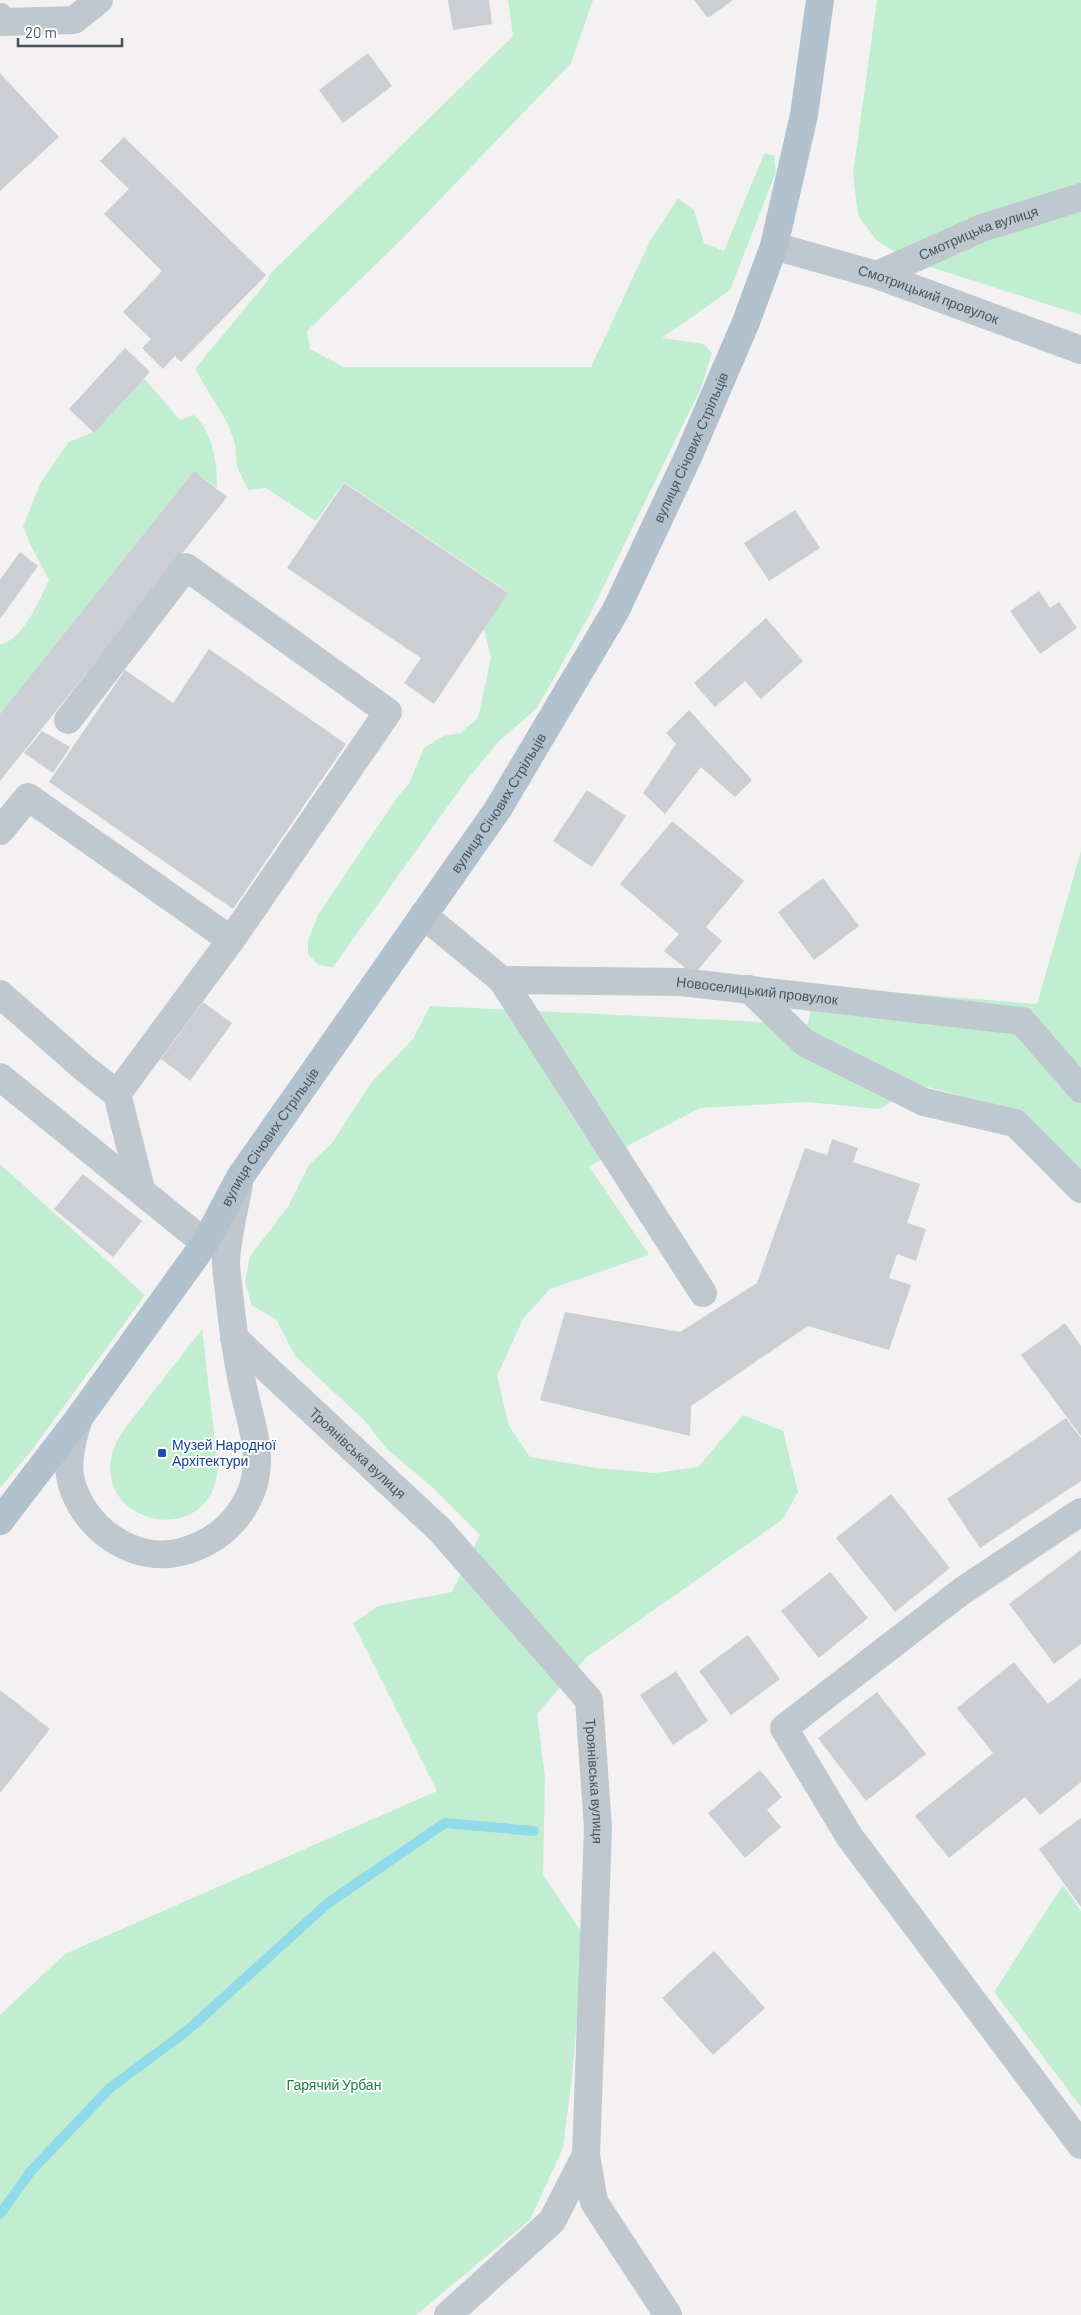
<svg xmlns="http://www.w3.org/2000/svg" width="1081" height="2315" font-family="Barlow,sans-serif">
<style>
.green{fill:#c1eed1}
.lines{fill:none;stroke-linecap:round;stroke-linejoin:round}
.stream{stroke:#90dae9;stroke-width:10}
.building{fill:#cbced3}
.minor{stroke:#bfc8cf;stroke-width:28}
.major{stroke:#b1c1ce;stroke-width:28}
.transit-dot{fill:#1a4fb4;stroke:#fff;stroke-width:2}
.labels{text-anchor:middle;stroke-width:4;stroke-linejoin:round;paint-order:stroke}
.street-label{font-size:14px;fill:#49555d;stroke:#fff}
.transit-label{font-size:14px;fill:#164399;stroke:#fff;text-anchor:start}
.park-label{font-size:14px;fill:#1b7e48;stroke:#fff}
</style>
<rect width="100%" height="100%" fill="#f3f1f1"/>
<path class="green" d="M508 0H593L571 63 404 237 307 331 310 349 344 367H591L651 239 678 198 694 210 704 243 724 251 764 154 774 155 776 172 730 290 662 338 704 344 712 353 700 390 591 612 537 708 499 741 465 782 333 967 319 965 308 954V940L318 915 399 795 409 784 424 748 443 736 460 733 478 718 491 658 484 629 508 592 344 482 316 521 266 488 248 490 237 466 235 444 228 424 195 369 269 279V275L513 36Z
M877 0H1081V315L908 260 876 240 858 215 853 174Z
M144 378 180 420 194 415C212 430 218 465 217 488L194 471 0 714V645C24 638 39 601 49 580L30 544 23 526 41 482 69 442 94 432Z
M1081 851V1173L1012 1109 920 1085 879 1109 807 1102 700 1108 589 1166 649 1255 550 1289 523 1319 497 1376 509 1426 530 1457 597 1468 654 1473 698 1467 743 1415 783 1431 798 1492 783 1519 587 1657 537 1714 545 1778 543 1874 584 1936 572 2078 563 2148 530 2220 416 2315H0V2015L65 1954 437 1791 353 1623 378 1606 452 1592 480 1535 432 1487 387 1449 365 1421 295 1356 276 1319 252 1306 245 1282 250 1256 288 1207 309 1165 333 1142 370 1084 413 1039 430 1006 808 1024 816 986 1037 1004Z
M0 1164 145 1295 32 1450 0 1488Z
M202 1329C206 1361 209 1392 213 1423 215 1443 221 1465 215 1484 195 1547 96 1520 112 1455 117 1434 134 1418 146 1401 165 1377 183 1353 202 1329Z
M1063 1885 1081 1911V2107L994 1992Z"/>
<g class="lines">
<path class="stream" d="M0 2214 31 2171 110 2088 188 2030 328 1903 445 1823 534 1831"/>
</g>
<path class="building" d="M448 0H489L492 24 453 30Z
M694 0H733L708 18Z
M368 53 392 86 343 123 319 90Z
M0 73 59 137 0 191Z
M124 137 266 275 181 362 175 356 163 369 142 348 151 339 123 312 162 271 104 214 129 189 100 161Z
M125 348 150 372 94 433 69 409Z
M194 471 227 497 0 781V714Z
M344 483 508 593 434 704 404 683 421 658 287 568Z
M795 510 820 548 769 581 744 543Z
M20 552 38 566 0 619V580Z
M1039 591 1050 608 1059 602 1077 628 1040 654 1010 611Z
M766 618 803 661 761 699 745 681 715 707 694 683Z
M209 649 346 744 233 909 49 782 125 670 173 703Z
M689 710 752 780 735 797 701 767 665 814 643 793 676 744 666 733Z
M42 731 70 747 53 773 24 753Z
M587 790 626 816 592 867 553 841Z
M672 821 744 881 706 927 722 941 694 975 664 951 679 934 620 884Z
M823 878 859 926 814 960 778 912Z
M203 1002 232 1023 190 1081 161 1059Z
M832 1139 858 1148 853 1162 920 1184 907 1223 926 1229 916 1261 897 1254 889 1278 911 1285 889 1350 808 1326 691 1406 690 1436 540 1400 565 1312 680 1332 757 1283 805 1148 827 1155Z
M83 1174 142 1221 113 1257 54 1209Z
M1065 1323 1081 1346V1436L1021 1355Z
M1066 1418 1081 1438V1481L980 1548 947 1499Z
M891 1494 950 1568 895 1612 836 1538Z
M1081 1550V1644L1054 1664 1009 1604Z
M830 1572 868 1618 819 1658 781 1611Z
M748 1635 780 1679 731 1715 699 1671Z
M1014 1662 1048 1704 1081 1678V1782L1040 1815 1025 1797 949 1858 915 1816 993 1753 957 1708Z
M676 1671 708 1721 673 1745 640 1695Z
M0 1690 50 1729 0 1793Z
M877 1692 926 1754 866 1801 818 1738Z
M760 1770 782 1797 767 1810 781 1827 745 1858 708 1813Z
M1081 1818V1907L1039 1849Z
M714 1951 765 2008 713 2055 662 1998Z"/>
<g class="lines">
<g class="minor">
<path d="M0 17 4 22 74 20 99 0"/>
<path id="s1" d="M774 246 877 275 1081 350"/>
<path id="s2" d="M877 275 982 228 1081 197"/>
<path d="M0 831 28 797 231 940"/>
<path id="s3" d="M423 915 502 980 681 982 1022 1021 1081 1089"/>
<path d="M502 980 703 1293"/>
<path d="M749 989 805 1043 924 1102 1015 1123 1081 1189"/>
<path d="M0 994 84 1068 117 1094 231 940 388 712 186 567 68 720"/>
<path d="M0 1077 205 1243"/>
<path d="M117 1094 141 1189"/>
<path id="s4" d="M234 1338 440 1530 589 1700 598 1828 586 2155 552 2221 448 2315"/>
<path d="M79 1418C73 1437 66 1461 71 1481 83 1528 133 1564 181 1552 230 1539 263 1497 256 1445 253 1424 246 1403 242 1382 236 1352 232 1322 229 1292 228 1282 226 1271 226 1262 227 1236 235 1208 239 1183"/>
<path d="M1081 1512 962 1591 784 1728 849 1836 1081 2145"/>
<path d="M586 2155 594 2202 668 2315"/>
</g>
<path class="major" id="s5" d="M0 1521 79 1418 205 1243 240 1177 498 809 616 610 688 457 746 322 774 246 804 115 820 0"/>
</g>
<rect class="transit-dot" x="157" y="1448" width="10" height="10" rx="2.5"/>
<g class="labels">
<g class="street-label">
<text dy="5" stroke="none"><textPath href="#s2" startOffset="110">Смотрицька вулиця</textPath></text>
<text dy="5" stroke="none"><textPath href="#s1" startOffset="162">Смотрицький провулок</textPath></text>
<text dy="5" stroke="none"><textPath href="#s5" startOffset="1280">вулиця Січових Стрільців</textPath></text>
<text dy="5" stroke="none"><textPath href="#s5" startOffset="875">вулиця Січових Стрільців</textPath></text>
<text dy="5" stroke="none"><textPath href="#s3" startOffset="358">Новоселицький провулок</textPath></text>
<text dy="5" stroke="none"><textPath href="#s5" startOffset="470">вулиця Січових Стрільців</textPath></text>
<text dy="5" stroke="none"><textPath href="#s4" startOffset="169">Троянівська вулиця</textPath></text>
<text dy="5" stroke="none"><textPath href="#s4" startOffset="589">Троянівська вулиця</textPath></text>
</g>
<g class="transit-label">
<text x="172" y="1450">Музей Народної<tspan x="172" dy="16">Архітектури</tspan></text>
</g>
<g class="park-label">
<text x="334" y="2090">Гарячий Урбан</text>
</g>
</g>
<path d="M18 38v8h104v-8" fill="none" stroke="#49555d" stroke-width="2.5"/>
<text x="25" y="38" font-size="15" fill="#49555d" stroke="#ffffff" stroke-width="4" paint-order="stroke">20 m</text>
</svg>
